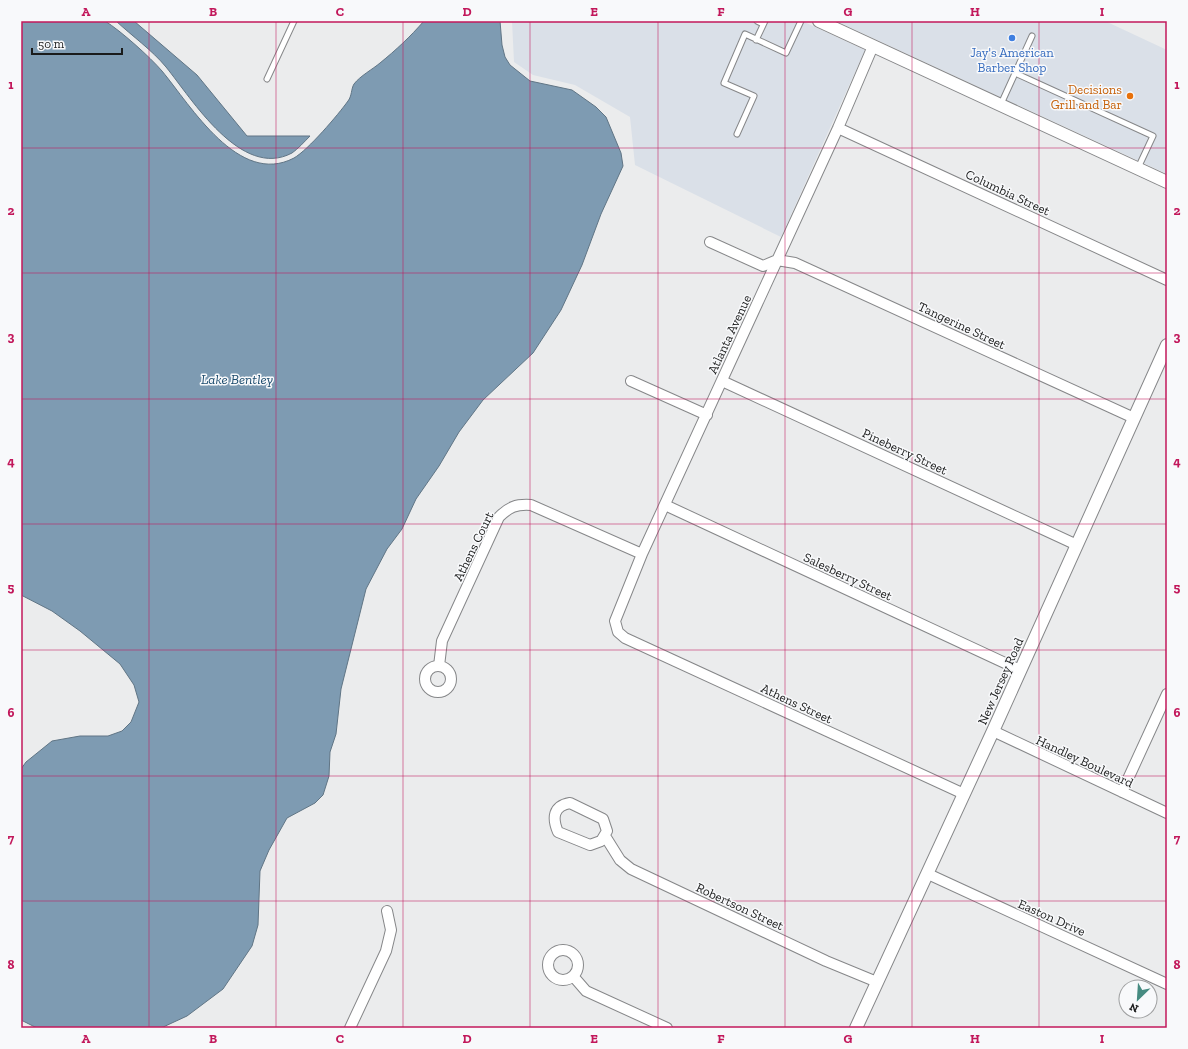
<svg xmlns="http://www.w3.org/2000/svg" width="1188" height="1049" font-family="'Zilla Slab',serif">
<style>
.built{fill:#dae0e8}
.water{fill:#7e9bb2;stroke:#607585}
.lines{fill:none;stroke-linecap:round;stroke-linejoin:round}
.service-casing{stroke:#868789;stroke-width:7}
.minor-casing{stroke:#868789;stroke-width:12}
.tertiary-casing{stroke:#868789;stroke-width:14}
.service{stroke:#fff;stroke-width:5}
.minor{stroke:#fff;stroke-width:10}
.tertiary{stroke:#fff;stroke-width:12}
.grid{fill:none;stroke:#c2185b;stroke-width:1;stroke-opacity:0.55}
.shop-dot{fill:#3f7fe0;stroke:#f8f9fb;stroke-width:1.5}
.food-dot{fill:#e8710a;stroke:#f8f9fb;stroke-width:1.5}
.labels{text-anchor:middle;stroke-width:3;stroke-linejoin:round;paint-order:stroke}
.shop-label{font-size:13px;fill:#366cbe;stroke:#f8f9fb}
.food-label{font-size:13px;fill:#c56008;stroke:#f8f9fb;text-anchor:end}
.street-label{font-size:13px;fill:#1a1b1b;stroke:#f8f9fb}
.water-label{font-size:14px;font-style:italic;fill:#1b4b6d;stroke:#f8f9fb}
.neatline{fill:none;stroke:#c2185b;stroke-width:1.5}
.grid-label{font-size:13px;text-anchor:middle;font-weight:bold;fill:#c2185b}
</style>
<rect width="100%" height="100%" fill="#ebeced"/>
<path class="built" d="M512 21H802L865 50 781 237 635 165 630 117 575 85 533 75 514 62Z
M836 21H1105L1167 50V174Z"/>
<path class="water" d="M21 21H105C121 31 150 57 162 71 191 106 239 187 294 158 308 150 338 115 348 101 352 96 351 89 354 84 360 76 373 69 380 63 396 50 410 37 424 21H500L502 45 505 57 510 65 530 81 572 90 596 107 606 117 621 153 623 166 601 214 582 265 561 310 533 353 483 400 459 432 439 466 416 499 402 529 387 549 366 589 341 689 336 734 330 752 329 776 323 795 315 803 287 818 269 850 260 871 258 925 252 946 223 989 187 1016 161 1028H37L21 1020V769L26 762 52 741 80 736H108L122 731 131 722 139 702 134 685 120 664 80 631 52 611 21 595Z
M116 21H134L197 75 247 136H310C305 141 298 149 292 153 241 180 192 99 166 67 152 50 132 36 116 21Z"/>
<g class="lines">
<g class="service-casing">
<path id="service" d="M757 21 763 24
M756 40 765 21
M1015 73 1153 136 1138 168
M267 79 294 21
M1001 104 1032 36
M737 134 754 96 724 83 745 34 786 53 801 21"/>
</g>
<g class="minor-casing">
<path id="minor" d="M873 46 838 128 642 554 615 621 618 632 625 638 964 794
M838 128 1167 280
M710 242 763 266 777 260 795 263 1134 418
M631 381 707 415
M722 381 1077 545
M665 505 1020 670
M425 679a13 13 0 1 1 26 0a13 13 0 1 1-26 0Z
M439 666 442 641 499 517C509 507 516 504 531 505L642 554
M993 731 1167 813
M1122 792 1167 694
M570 803 603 819 607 831 601 841 590 845 558 832C552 818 553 806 570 803Z
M605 836 620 860 631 869 826 961 877 982
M928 874 1167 984
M548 965a15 15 0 1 1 30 0a15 15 0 1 1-30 0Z
M573 976 586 991 667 1028
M350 1028 386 951 391 930 387 911"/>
</g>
<g class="tertiary-casing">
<path id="tertiary" d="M819 21 1167 182
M856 1028 993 731 1167 345"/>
</g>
<use href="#service" class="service"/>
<use href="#minor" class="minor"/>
<use href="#tertiary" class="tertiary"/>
</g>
<path class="grid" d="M149 21V1028M276 21V1028M403 21V1028M530 21V1028M658 21V1028M785 21V1028M912 21V1028M1039 21V1028M21 148H1167M21 273H1167M21 399H1167M21 524H1167M21 650H1167M21 776H1167M21 901H1167"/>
<circle class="shop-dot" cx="1012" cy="38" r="4"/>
<circle class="food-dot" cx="1130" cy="96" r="4"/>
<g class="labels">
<g class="shop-label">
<text x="1012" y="57">Jay's American<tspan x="1012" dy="15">Barber Shop</tspan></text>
</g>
<g class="food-label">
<text x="1122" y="94">Decisions<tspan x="1122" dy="15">Grill and Bar</tspan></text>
</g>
<g class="street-label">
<text transform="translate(1008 192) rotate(25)" y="5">Columbia Street</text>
<text transform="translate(962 325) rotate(25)" y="5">Tangerine Street</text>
<text transform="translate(729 334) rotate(-65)" y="5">Atlanta Avenue</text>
<text transform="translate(905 451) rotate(25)" y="5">Pineberry Street</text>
<text transform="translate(473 546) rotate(-64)" y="5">Athens Court</text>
<text transform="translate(848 576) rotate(25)" y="5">Salesberry Street</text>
<text transform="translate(1000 681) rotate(-66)" y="5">New Jersey Road</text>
<text transform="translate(797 703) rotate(25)" y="5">Athens Street</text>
<text transform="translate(1085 761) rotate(25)" y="5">Handley Boulevard</text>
<text transform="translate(740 906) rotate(25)" y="5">Robertson Street</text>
<text transform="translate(1052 917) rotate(24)" y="5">Easton Drive</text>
</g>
<g class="water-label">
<text x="237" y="384">Lake Bentley</text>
</g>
</g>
<rect width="1188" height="1049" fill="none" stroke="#f8f9fb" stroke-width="44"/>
<g transform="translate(1138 999) rotate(205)"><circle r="19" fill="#f8f9fb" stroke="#9fa0a1"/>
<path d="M0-3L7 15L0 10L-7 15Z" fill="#468b81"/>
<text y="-6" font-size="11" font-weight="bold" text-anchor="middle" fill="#1a1b1b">N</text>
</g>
<path d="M32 48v6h90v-6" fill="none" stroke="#1a1b1b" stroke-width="2"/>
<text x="38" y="48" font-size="12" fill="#1a1b1b" stroke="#f8f9fb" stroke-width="3" paint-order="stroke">50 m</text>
<rect x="22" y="22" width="1144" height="1005" class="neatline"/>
<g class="grid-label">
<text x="86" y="16">A</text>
<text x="213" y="16">B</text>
<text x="340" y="16">C</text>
<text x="467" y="16">D</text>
<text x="594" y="16">E</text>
<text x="721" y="16">F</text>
<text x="848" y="16">G</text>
<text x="975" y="16">H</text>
<text x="1102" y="16">I</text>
<text x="11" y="89">1</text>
<text x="1177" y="89">1</text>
<text x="11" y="215">2</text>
<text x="1177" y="215">2</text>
<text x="11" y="341">3</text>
<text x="1177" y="341">3</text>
<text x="11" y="466">4</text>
<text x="1177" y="466">4</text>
<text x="11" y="592">5</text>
<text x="1177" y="592">5</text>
<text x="11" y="717">6</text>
<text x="1177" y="717">6</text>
<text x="11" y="843">7</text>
<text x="1177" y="843">7</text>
<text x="11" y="969">8</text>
<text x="1177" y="969">8</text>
<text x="86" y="1043">A</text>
<text x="213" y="1043">B</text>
<text x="340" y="1043">C</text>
<text x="467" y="1043">D</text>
<text x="594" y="1043">E</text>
<text x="721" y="1043">F</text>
<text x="848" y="1043">G</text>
<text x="975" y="1043">H</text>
<text x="1102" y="1043">I</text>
</g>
</svg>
